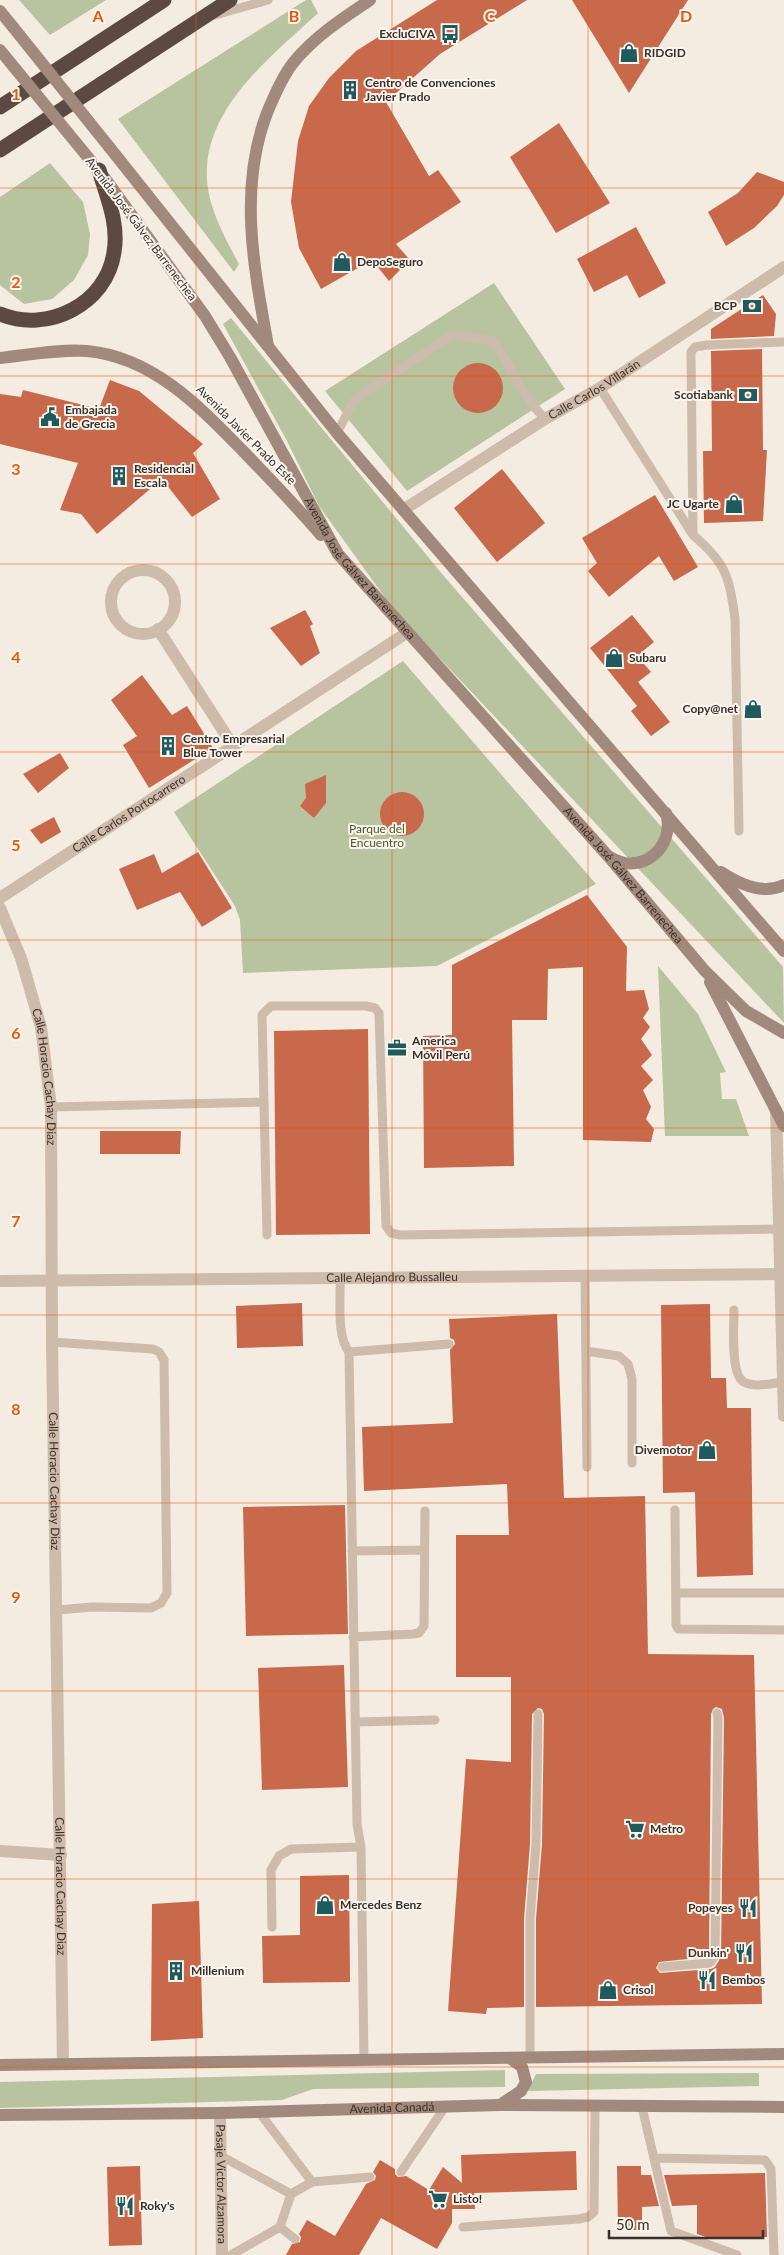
<svg xmlns="http://www.w3.org/2000/svg" width="784" height="2255" font-family="Lato,sans-serif">
<style>
.green{fill:#b8c4a0}
.building{fill:#c8694b;fill-rule:evenodd}
.lines{fill:none;stroke-linecap:round;stroke-linejoin:round}
.service{stroke:#cdbbac;stroke-width:9}
.minor{stroke:#cdbbac;stroke-width:12}
.tertiary{stroke:#cdbbac;stroke-width:12}
.secondary{stroke:#a18a7d;stroke-width:12}
.motorway{stroke:#5c4a42;stroke-width:15}
.secondary-bridge{stroke:#a18a7d;stroke-width:12}
.grid{fill:none;stroke:#e8590c;stroke-width:1;stroke-opacity:0.55}
.labels{text-anchor:middle;stroke-width:4;stroke-linejoin:round;paint-order:stroke}
.poi-label{font-size:12px;font-weight:bold;fill:#3b302b;stroke:#fbf5ee;text-anchor:start}
.street-label{font-size:12px;fill:#3b302b;stroke:#fbf5ee}
.park-label{font-size:12px;fill:#4a5a2e;stroke:#fbf5ee}
.grid-label{font-size:16px;text-anchor:middle;font-weight:bold;fill:#e8590c;stroke:#fbf5ee;stroke-width:4;stroke-linejoin:round;paint-order:stroke}
</style>
<rect width="100%" height="100%" fill="#f4ebe1"/>
<path class="green" d="M19 0H106L50 35Z
M306 0H311L318 13C272 56 203 108 207 179 208 207 226 240 239 264L234 272 118 119Z
M50 163 83 202 90 234 88 255 74 280 52 299 24 304 0 285V197Z
M494 283 565 389 407 491 325 391Z
M231 318 443 575 783 967 784 1023 394 610 319 506 287 441 223 324Z
M403 661 596 884 437 966 243 973 240 920 235 906 174 812Z
M658 966 698 1014 726 1072 720 1073 722 1099H736L749 1136H665Z
M505 2070V2087L313 2089 282 2100 0 2108V2082Z
M759 2073V2086L528 2091 536 2074Z"/>
<path class="building" d="M437 0H527L440 54 386 102 429 176 438 170 461 202 396 244 410 260 389 281 372 260 321 289 299 248 291 202 298 141 309 106 329 78 356 51Z
M572 0H688L629 93Z
M559 123 610 203 556 233 510 157Z
M757 172 784 182V195L777 206 754 228 726 246 708 212 738 193Z
M636 227 666 283 639 298 627 275 594 292 577 259Z
M763 295 776 314 774 336 711 339V329Z
M762 349 763 450H767L763 521 704 523 703 451H712L711 351Z
M453 388a25 25 0 1 1 50 0a25 25 0 1 1-50 0Z
M110 380 139 391 203 444 193 453 220 499 192 517 162 479 97 534 81 514 60 510 78 463 0 444V394L21 397 23 390 99 409Z
M502 469 545 523 497 562 454 508Z
M655 495 698 567 674 581 659 556 609 597 588 571 597 563 582 538Z
M305 610 313 624 310 626 320 653 301 666 270 628Z
M632 615 654 642 637 656 651 672 638 682 670 722 651 736 631 711 637 706 590 648Z
M142 675 172 715 187 706 213 748 149 788 123 745 137 736 111 700Z
M60 753 69 768 38 793 23 774Z
M326 775V803L314 818 300 806 306 798 305 784Z
M380 814a22 22 0 1 1 44 0a22 22 0 1 1-44 0Z
M54 817 61 832 41 844 30 830Z
M198 852 232 908 202 927 180 892 137 910 119 869 154 854 162 873Z
M587 895 627 947 626 991 644 990 649 1009 643 1018 650 1027 641 1039 652 1055 641 1066 653 1080 643 1090 651 1107 646 1119 654 1129 651 1142 583 1140V967L548 969 547 1020H512L514 1166 424 1168 423 1036 452 1035V965Z
M368 1029 370 1234 276 1235 274 1031Z
M100 1131H181L180 1154H100Z
M302 1303 303 1346 237 1348 236 1306Z
M710 1304 711 1378H726L727 1408H751L753 1575 697 1577 695 1492 663 1493 661 1305Z
M557 1314 564 1498 645 1496 648 1654 754 1655 762 2004 536 2007V1919L542 1844 544 1714 542 1709 538 1708 532 1714 530 1844 524 1919V2007L487 2008 486 2014 448 2011 466 1759 511 1762V1677H456V1535H509L507 1484 364 1491 362 1427 453 1423 450 1350 455 1344 454 1340 450 1338 449 1319ZM716 1707 722 1709 724 1718 721 1957 715 1967 711 1969 660 1973 656 1968 659 1962 707 1957 709 1954 711 1714 713 1709Z
M345 1505 348 1634 246 1636 243 1507Z
M344 1665 348 1787 262 1790 258 1668Z
M349 1875 350 1982 263 1983 262 1936 300 1935V1876Z
M199 1901 203 2038 151 2041 152 1904Z
M576 2151 577 2190 474 2193 475 2209H452V2223L437 2249 381 2218 359 2255H286L292 2244 300 2242 301 2237 299 2234 307 2220 335 2236 366 2184 375 2180 376 2176 373 2172 380 2160 395 2169V2174L398 2177 406 2176 429 2190 443 2167 462 2183 461 2155Z
M140 2166 142 2245 109 2246 107 2167Z
M617 2166H641V2175H651L659 2206 642 2207V2230H618Z
M765 2173 767 2237 709 2238 697 2234V2205L672 2206 664 2175Z"/>
<g class="lines">
<path class="service" d="M215 15 268 0
M600 388 693 535C726 563 729 576 735 618L739 831
M337 433 353 402 366 391 453 335 494 341 530 402 545 419
M693 534 691 352 695 347 707 345 784 342
M51 1107 263 1102
M267 1235 262 1015 271 1006H366L375 1008 379 1013 386 1226 391 1233 400 1235 780 1229
M585 1275 587 1467
M340 1277C341 1299 336 1335 349 1352
M734 1310C734 1325 730 1375 744 1382 755 1388 772 1383 784 1382
M52 1342 153 1349 159 1352 164 1360 167 1593 161 1603 151 1608 92 1607 58 1610
M586 1351 619 1356 628 1364 632 1379V1463
M675 1510 676 1625 678 1629 784 1630
M352 1551 424 1550
M677 1593H784
M353 1637 413 1634 419 1633 424 1626 425 1511
M356 1722 435 1720
M272 1927 271 1870 279 1856 291 1849 361 1847
M662 1967 710 1963 715 1956 718 1718 717 1713
M530 2058V1919L536 1844 538 1714
M364 2060 361 1847 357 1824 349 1352 449 1344
M642 2107 671 2231 737 2255
M259 2112 312 2182 370 2177
M221 2156 291 2194 280 2227 231 2255
M654 2158 765 2160 771 2169 774 2255
M401 2172 445 2107
M291 2194 312 2182
M280 2227 295 2239
M463 2227 579 2219 588 2217 594 2212 595 2106"/>
<g class="minor">
<circle cx="143" cy="602" r="32"/>
<path d="M158 629 233 746"/>
<path id="s1" d="M0 898 408 632"/>
<path id="s2" d="M0 908 21 958 41 1027 51 1107 52 1342 63 2064"/>
<path d="M776 1110 784 1416"/>
<path id="s3" d="M0 1281 784 1274"/>
<path d="M0 1851 61 1855"/>
<path id="s4" d="M220 2113 222 2255"/>
</g>
<path class="tertiary" id="s5" d="M403 510 545 419 600 388 784 267"/>
<g class="secondary">
<path d="M0 11 13 27"/>
<path d="M110 148 337 433 784 951"/>
<path id="s6" d="M104 177 205 316 230 357 338 554 608 856 705 971 746 1011 784 1033"/>
<path d="M268 346C254 268 238 189 267 113 274 96 282 77 293 63 314 37 343 18 370 0"/>
<path d="M0 358C28 355 59 349 87 351 153 357 200 407 243 451 270 479 296 506 321 535"/>
<path d="M610 857C641 877 676 847 666 813"/>
<path d="M721 872C739 884 763 895 784 885"/>
<path d="M710 982 784 1126"/>
<path d="M0 2065 784 2054"/>
<path d="M500 2105 521 2091 526 2082 522 2067 510 2058"/>
<path id="s7" d="M0 2115 220 2113 500 2105 784 2107"/>
</g>
<path class="motorway" d="M0 107 164 0
M0 150 230 0
M0 314C47 334 107 304 114 252 119 224 107 197 99 170"/>
<path class="secondary-bridge" d="M13 27 110 148
M0 50 91 161"/>
</g>
<path class="grid" d="M196 0V2255M392 0V2255M588 0V2255M0 188H784M0 376H784M0 564H784M0 752H784M0 940H784M0 1128H784M0 1315H784M0 1503H784M0 1691H784M0 1879H784M0 2067H784"/>
<defs>
<g id="bus-bare" transform="scale(1.5)"><path d="M-5-6H5V4H4V6H2V4H-2V6H-4V4H-5ZM-3.5-4V0h7V-4ZM-3.5 1.2v1.5H-2V1.2ZM2 1.2v1.5H3.5V1.2Z" fill="#1f5a5e" stroke="#fbf5ee" stroke-width="2.5" paint-order="stroke"/></g>
<g id="shop-bare" transform="scale(1.5)"><path d="M-5-2.5h2.3a2.7 3.5 0 0 1 5.4 0H5L5.5 6h-11ZM-1.5-2.5h3a1.5 2.3 0 0 0-3 0Z" fill="#1f5a5e" stroke="#fbf5ee" stroke-width="2.5" paint-order="stroke"/></g>
<g id="building-bare" transform="scale(1.5)"><path d="M-4-6H4V6H1V3H-1V6H-4ZM-2.5-4.3h1.7v1.8h-1.7ZM.8-4.3h1.7v1.8H.8ZM-2.5-1h1.7V.8h-1.7ZM.8-1h1.7V.8H.8Z" fill="#1f5a5e" stroke="#fbf5ee" stroke-width="2.5" paint-order="stroke"/></g>
<g id="bank-bare" transform="scale(1.5)"><path d="M-6-4H6V4H-6ZM0-2.3a2.3 2.3 0 1 0 0 4.6a2.3 2.3 0 1 0 0-4.6Z" fill="#1f5a5e" stroke="#fbf5ee" stroke-width="2.5" paint-order="stroke"/></g>
<g id="civic-bare" transform="scale(1.5)"><path d="M-.6-6.5H3V-4.5H.6V-3L4-1V1h2V6H-6V1h2V-1L-.6-3ZM-1.2 2.5V6h2.4V2.5Z" fill="#1f5a5e" stroke="#fbf5ee" stroke-width="2.5" paint-order="stroke"/></g>
<g id="office-bare" transform="scale(1.5)"><path d="M-6-3h4V-5.5h4V-3h4V5H-6ZM-1-4.5V-3h2v-1.5ZM-6 0V1H6V0Z" fill="#1f5a5e" stroke="#fbf5ee" stroke-width="2.5" paint-order="stroke"/></g>
<g id="supermarket-bare" transform="scale(1.5)"><path d="M-6-5.5h2.5l.6 2H6L4.5 2H-2.5L-4.4-4H-6ZM-1.5 3.2a1.3 1.3 0 1 0 .1 0ZM3 3.2a1.3 1.3 0 1 0 .1 0Z" fill="#1f5a5e" stroke="#fbf5ee" stroke-width="2.5" paint-order="stroke"/></g>
<g id="restaurant-bare" transform="scale(1.5)"><path d="M-5-6h1v4h1v-4h1v4h1v-4h1v5L-1.5 .5V6h-2V.5L-5-1ZM5-6V6H3V1.5H1.5Q1.5-4 5-6Z" fill="#1f5a5e" stroke="#fbf5ee" stroke-width="2.5" paint-order="stroke"/></g>
</defs>
<g fill-rule="evenodd">
<use href="#bus-bare" x="450" y="34"/>
<use href="#shop-bare" x="629" y="53"/>
<use href="#building-bare" x="350" y="90"/>
<use href="#shop-bare" x="342" y="262"/>
<use href="#bank-bare" x="752" y="306"/>
<use href="#bank-bare" x="748" y="395"/>
<use href="#civic-bare" x="50" y="417"/>
<use href="#building-bare" x="119" y="476"/>
<use href="#shop-bare" x="734" y="504"/>
<use href="#shop-bare" x="614" y="658"/>
<use href="#shop-bare" x="753" y="709"/>
<use href="#building-bare" x="168" y="746"/>
<use href="#office-bare" x="397" y="1048"/>
<use href="#shop-bare" x="707" y="1450"/>
<use href="#supermarket-bare" x="635" y="1829"/>
<use href="#shop-bare" x="325" y="1905"/>
<use href="#restaurant-bare" x="748" y="1908"/>
<use href="#restaurant-bare" x="744" y="1953"/>
<use href="#building-bare" x="176" y="1971"/>
<use href="#restaurant-bare" x="707" y="1980"/>
<use href="#shop-bare" x="608" y="1990"/>
<use href="#supermarket-bare" x="438" y="2199"/>
<use href="#restaurant-bare" x="125" y="2206"/>
</g>
<g class="labels">
<g class="poi-label">
<text x="435" y="38" text-anchor="end">ExcluCIVA</text>
<text x="644" y="57">RIDGID</text>
<text x="365" y="87">Centro de Convenciones<tspan x="365" dy="14">Javier Prado</tspan></text>
<text x="357" y="266">DepoSeguro</text>
<text x="737" y="310" text-anchor="end">BCP</text>
<text x="733" y="399" text-anchor="end">Scotiabank</text>
<text x="65" y="414">Embajada<tspan x="65" dy="14">de Grecia</tspan></text>
<text x="134" y="473">Residencial<tspan x="134" dy="14">Escala</tspan></text>
<text x="719" y="508" text-anchor="end">JC Ugarte</text>
<text x="629" y="662">Subaru</text>
<text x="738" y="713" text-anchor="end">Copy@net</text>
<text x="183" y="743">Centro Empresarial<tspan x="183" dy="14">Blue Tower</tspan></text>
<text x="412" y="1045">America<tspan x="412" dy="14">Móvil Perú</tspan></text>
<text x="692" y="1454" text-anchor="end">Divemotor</text>
<text x="650" y="1833">Metro</text>
<text x="340" y="1909">Mercedes Benz</text>
<text x="733" y="1912" text-anchor="end">Popeyes</text>
<text x="729" y="1957" text-anchor="end">Dunkin'</text>
<text x="191" y="1975">Millenium</text>
<text x="722" y="1984">Bembos</text>
<text x="623" y="1994">Crisol</text>
<text x="453" y="2203">Listo!</text>
<text x="140" y="2210">Roky's</text>
</g>
<g class="street-label">
<text transform="translate(141 229) rotate(53)" y="4">Avenida José Gálvez Barrenechea</text>
<text dy="4" stroke="none"><textPath href="#s5" startOffset="226">Calle Carlos Villarán</textPath></text>
<text transform="translate(246 435) rotate(45)" y="4">Avenida Javier Prado Este</text>
<text dy="4" stroke="none"><textPath href="#s6" startOffset="469">Avenida José Gálvez Barrenechea</textPath></text>
<text dy="4" stroke="none"><textPath href="#s1" startOffset="154">Calle Carlos Portocarrero</textPath></text>
<text dy="4" stroke="none"><textPath href="#s6" startOffset="874">Avenida José Gálvez Barrenechea</textPath></text>
<text dy="4" stroke="none"><textPath href="#s2" startOffset="176">Calle Horacio Cachay Diaz</textPath></text>
<text dy="4" stroke="none"><textPath href="#s3" startOffset="392">Calle Alejandro Bussalleu</textPath></text>
<text dy="4" stroke="none"><textPath href="#s2" startOffset="581">Calle Horacio Cachay Diaz</textPath></text>
<text dy="4" stroke="none"><textPath href="#s2" startOffset="986">Calle Horacio Cachay Diaz</textPath></text>
<text dy="4" stroke="none"><textPath href="#s7" startOffset="392">Avenida Canadá</textPath></text>
<text dy="4" stroke="none"><textPath href="#s4" startOffset="71">Pasaje Víctor Alzamora</textPath></text>
</g>
<g class="park-label">
<text x="377" y="833">Parque del<tspan x="377" dy="14">Encuentro</tspan></text>
</g>
</g>
<g class="grid-label">
<text x="98" y="22">A</text>
<text x="294" y="22">B</text>
<text x="490" y="22">C</text>
<text x="686" y="22">D</text>
<text x="16" y="100">1</text>
<text x="16" y="288">2</text>
<text x="16" y="475">3</text>
<text x="16" y="663">4</text>
<text x="16" y="851">5</text>
<text x="16" y="1039">6</text>
<text x="16" y="1227">7</text>
<text x="16" y="1415">8</text>
<text x="16" y="1603">9</text>
</g>
<path d="M609 2230v8h154v-8" fill="none" stroke="#3b302b" stroke-width="2.5"/>
<text x="616" y="2230" font-size="15" fill="#3b302b" stroke="#fbf5ee" stroke-width="4" paint-order="stroke">50 m</text>
</svg>
